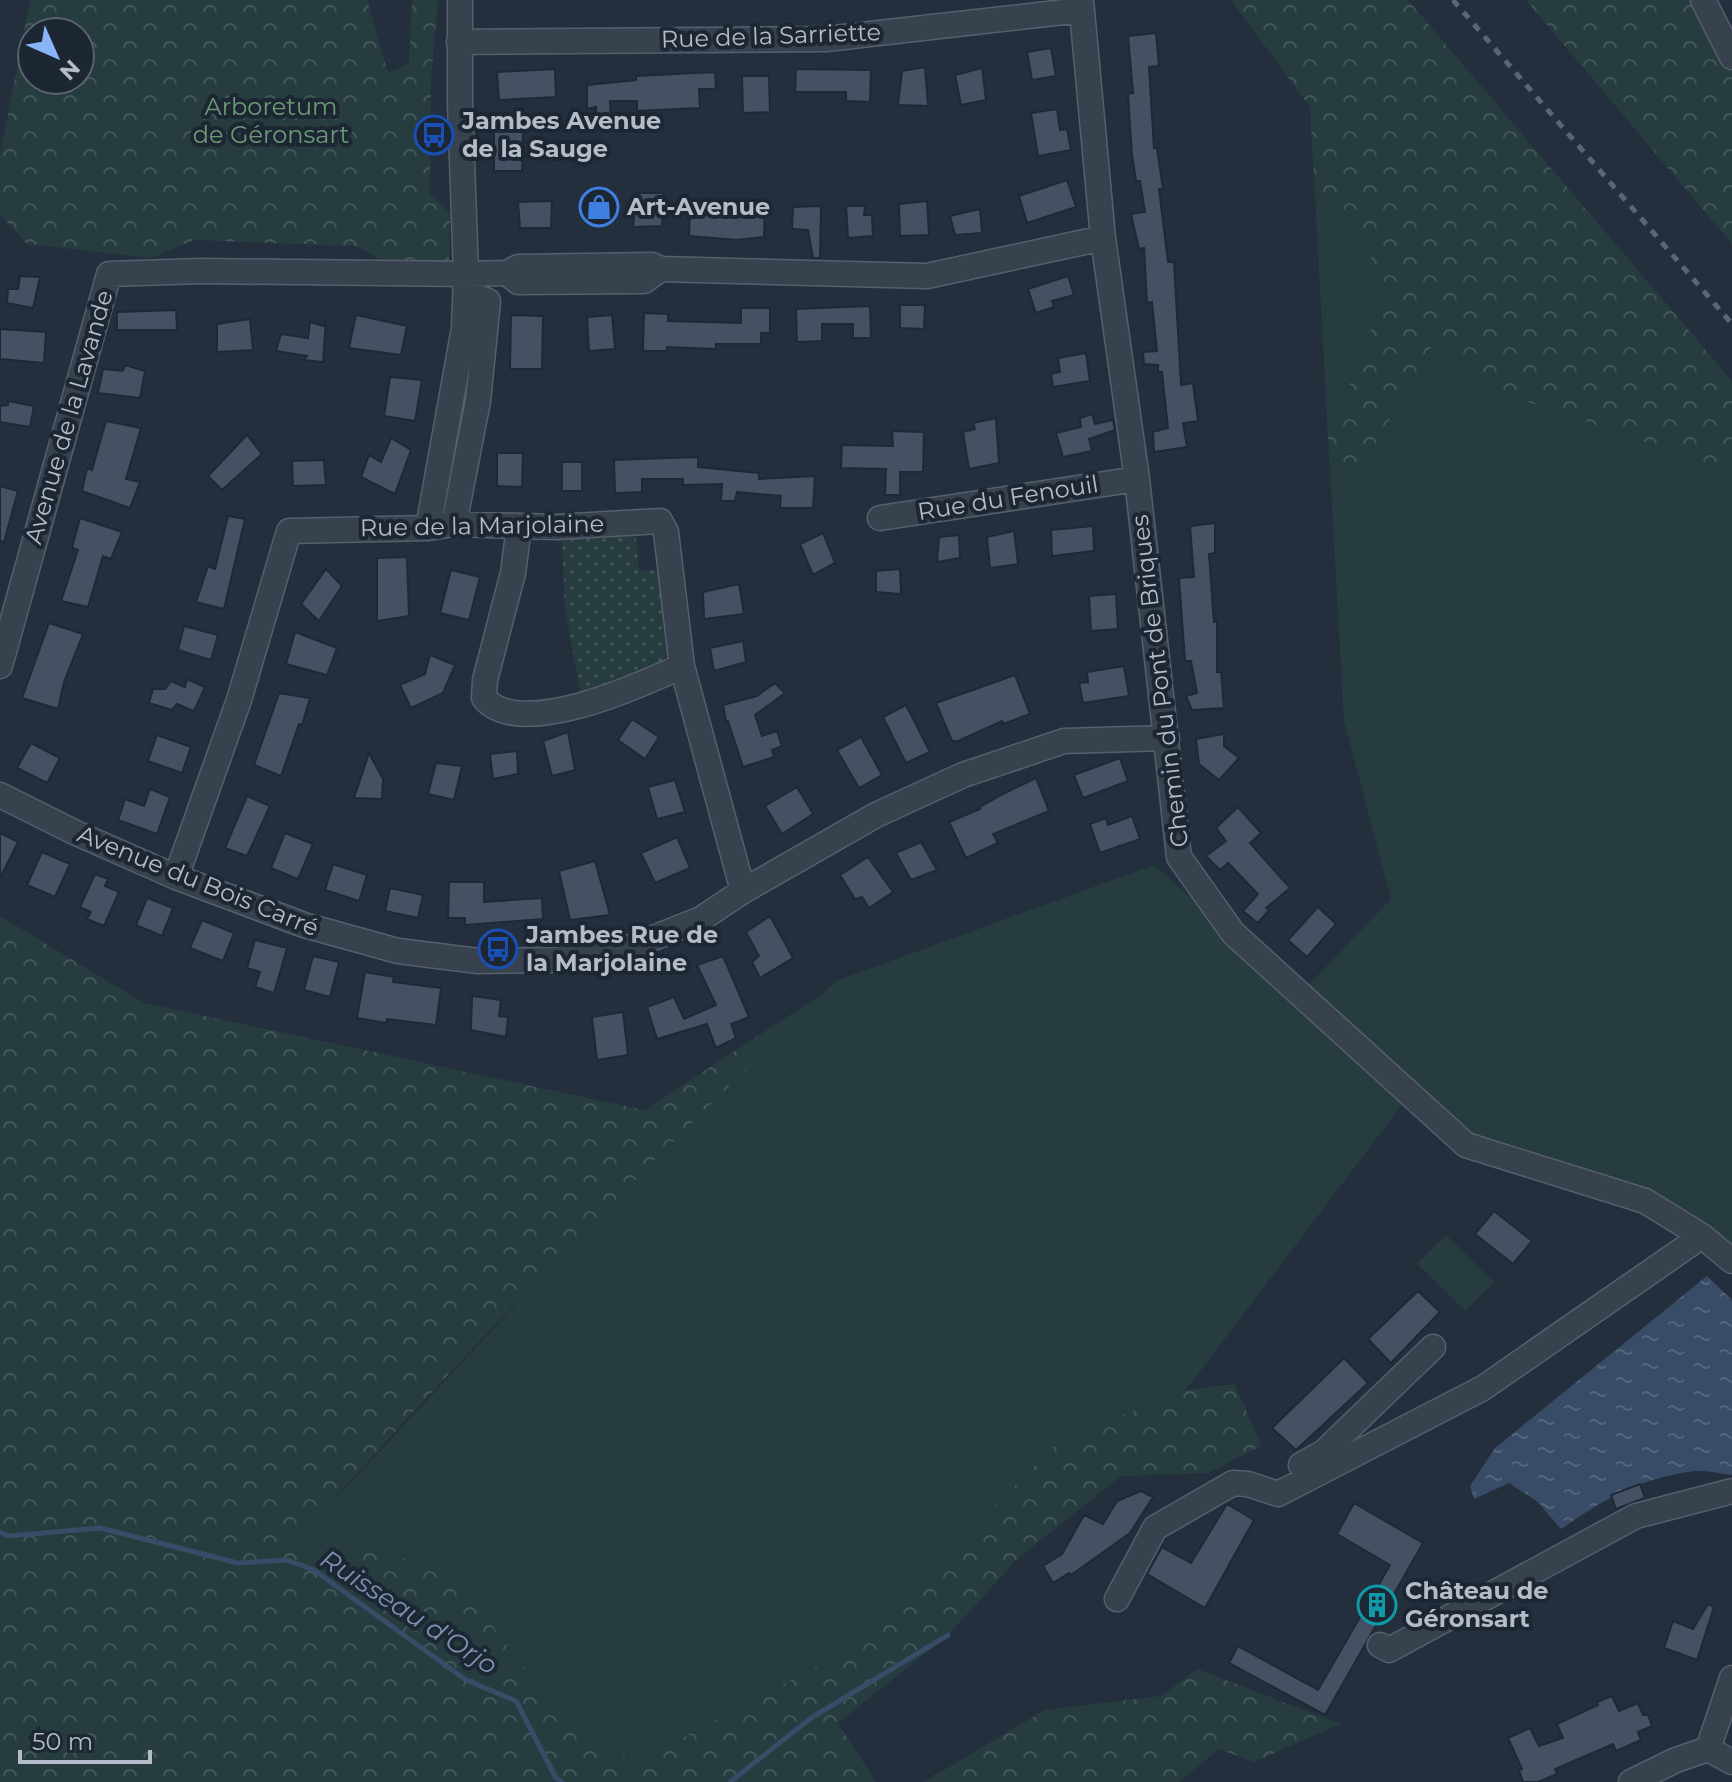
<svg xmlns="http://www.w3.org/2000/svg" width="1732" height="1782" font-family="Montserrat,sans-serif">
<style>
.grass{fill:#263c3f}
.forest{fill:url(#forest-crowns);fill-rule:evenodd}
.park{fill:url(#park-dots)}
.water{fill:url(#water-ripples)}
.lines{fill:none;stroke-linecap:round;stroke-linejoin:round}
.stream{stroke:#394c67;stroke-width:5}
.building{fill:#455162;stroke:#1f2835;stroke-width:2}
.minor-casing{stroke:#565f6c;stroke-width:27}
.minor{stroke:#38414e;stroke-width:24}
.rail{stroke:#5a6575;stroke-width:5;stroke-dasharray:8 8;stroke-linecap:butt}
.labels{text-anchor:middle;stroke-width:8;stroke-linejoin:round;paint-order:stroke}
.street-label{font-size:24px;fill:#b4bcc9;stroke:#1d2633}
.park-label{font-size:24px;fill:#6b9a76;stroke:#1d2633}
.poi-label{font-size:24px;font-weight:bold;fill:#b4bcc9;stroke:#1d2633;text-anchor:start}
.water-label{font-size:26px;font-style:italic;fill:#7c92b1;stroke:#1d2633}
</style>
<defs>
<pattern id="forest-crowns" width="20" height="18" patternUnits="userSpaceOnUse" patternTransform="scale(2)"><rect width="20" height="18" fill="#263c3f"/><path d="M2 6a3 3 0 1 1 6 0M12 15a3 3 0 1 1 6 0" fill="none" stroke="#435659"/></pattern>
<pattern id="park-dots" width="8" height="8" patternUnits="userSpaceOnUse" patternTransform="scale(2)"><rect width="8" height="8" fill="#263c3f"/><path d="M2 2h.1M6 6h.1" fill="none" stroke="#435659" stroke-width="1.8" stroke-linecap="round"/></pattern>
<pattern id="water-ripples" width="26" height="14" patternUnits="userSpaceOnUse" patternTransform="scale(2)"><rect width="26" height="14" fill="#394c67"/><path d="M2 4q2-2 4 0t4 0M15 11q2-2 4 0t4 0" fill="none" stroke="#53647b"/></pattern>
</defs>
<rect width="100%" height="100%" fill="#242f3e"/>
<path class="grass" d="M1335 194 1387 287 1337 416 1327 419 1315 195Z
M1439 333 1485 387 1732 472V1261L1645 1201 1466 1145 1410 1094 1186 1390 1059 1441 859 1643 634 1764 546 1695 446 1566 297 1540 638 1173 836 981 1154 865 1300 994 1391 899 1344 721 1330 472 1366 460Z
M1446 1235 1494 1282 1465 1311 1417 1264Z"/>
<path class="forest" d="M30 0H367L388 73 409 63 412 0H438L431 79 430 194 450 214 449 261 386 263 357 246 194 240 151 258 27 244 0 215V156ZM32 32H80V80H32Z
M1231 0H1408L1732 381V472L1485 387 1439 333 1366 461 1330 472 1327 419 1341 407 1387 287 1335 194 1315 195 1310 107Z
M1526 0H1703L1732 57V244Z
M0 916 144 1003 644 1110 824 993C642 1169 466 1351 297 1540L446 1566 546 1695 634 1764 859 1643 1059 1441 1186 1390 1235 1384 1261 1446 1208 1473 1121 1476 1017 1559 948 1635 838 1723 876 1782H0Z
M1197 1669 1341 1724 1254 1762 1219 1749 1179 1782H924L1045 1710 1161 1696Z"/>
<path class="park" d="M636 536 639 571 661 570 669 652 657 666 581 695 565 609 562 537Z"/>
<path class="water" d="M1707 1276 1732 1300V1475C1720 1474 1706 1470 1694 1471 1639 1478 1605 1499 1561 1529L1538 1502 1509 1483 1474 1499 1470 1486 1495 1448Z"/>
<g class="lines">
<path class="stream" d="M0 1532 8 1536 100 1528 238 1563 287 1560 314 1570 466 1680 516 1701 556 1778 562 1782
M730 1782 811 1718 948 1635"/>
</g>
<path class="building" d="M1156 33 1159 66 1149 67 1154 148H1157L1163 189H1159L1168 262H1174L1181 385 1193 383 1198 421 1183 423 1187 447 1154 452 1153 432 1168 428 1162 372H1158V365L1144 364 1143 352 1157 351 1152 302 1147 303 1144 248 1139 249 1131 214 1145 212 1140 181H1136L1132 156 1128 94 1133 93 1128 36Z
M1051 48 1056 76 1032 80 1027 52Z
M925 67 928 106 898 105 902 71Z
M982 68 986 100 961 105 955 75Z
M555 69 556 97 499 100 497 72Z
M796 69 871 70 870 102 846 101V92H795Z
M715 72 716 89H699L700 108 637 111V101H610L611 127 597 128 596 107 587 109V85L636 80V76Z
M742 76H769L770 112 743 113Z
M1057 109 1060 130 1067 129 1071 150 1038 156 1031 113Z
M523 130 522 171H494V131Z
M1067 180 1076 207 1027 223 1019 196Z
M636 193H664L662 226 633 227Z
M552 201 551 228H520L518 202Z
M927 201 929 235 900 236 899 204Z
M765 203 764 237 737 240 689 236 690 210Z
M821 206 820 258H813L808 230 793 229 792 226 793 207Z
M846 206H865L864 215H872L873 236 848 238Z
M980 209 982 233 955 235 950 216Z
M20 276 40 277 33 308 7 303 8 289H18Z
M1068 276 1074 295 1052 301 1054 307 1036 313 1028 289Z
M900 305H925L924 329 900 328Z
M870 306 871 338H853V324H822V341L797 342 796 309Z
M741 308H770V333H761V344H716V349L667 347V351H643L644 313 668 314V321L741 323Z
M176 310 177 330H117V312Z
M356 315 407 326 401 355 349 348Z
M511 315 543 316 542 369H510Z
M612 315 615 349 589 351 587 317Z
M250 319 253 350 217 352V324Z
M310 322 324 326 326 322 323 362 304 360 307 356 276 351 281 334 308 338Z
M0 329 46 332 44 363 0 359Z
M1086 353 1090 381 1053 387 1051 374 1060 372 1058 358Z
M125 365 145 371 140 398 98 393 103 369 123 371Z
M390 377 422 380 415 421 384 416Z
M8 401 34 406 30 427 0 422V406L8 405Z
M1092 414 1095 424 1113 420 1115 430 1089 439 1092 451 1063 457 1056 433 1081 427 1080 418Z
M996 418 999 463 969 469 963 432 975 429 973 423Z
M106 421 141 428 126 479 140 482 130 508 82 491 87 468 92 470Z
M892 431 924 432 923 472H900V495H885L886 469 841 468 842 445 893 446Z
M247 435 262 454 222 490 208 476Z
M391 438 411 450 395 494 361 477 369 455 381 462Z
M497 453H523L522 487 497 486Z
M698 457V467L759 473V479L815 476 813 508H780L781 496 737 492 735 501H721L722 484 683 485V479H642V492L615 493 614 460Z
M324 460 326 485 293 486 292 461Z
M562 462H582V491H562Z
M0 486 18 491 4 542 0 541Z
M228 516 245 519 224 609 196 602 208 566 215 569Z
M80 518 122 532 111 559 103 556 88 607 61 601 78 550 72 548Z
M1215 523V553L1209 554 1214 622 1217 621V672H1221L1224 708 1192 710 1186 696 1197 693 1191 661H1185L1179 578 1194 577 1190 526Z
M1093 526 1094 551 1052 556 1051 530Z
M1014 531 1018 564 990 568 987 537Z
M823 533 835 563 813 575 800 544Z
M959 535 960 558 937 562 939 537Z
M407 557 409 616 377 621V558Z
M326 569 342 586 319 621 301 604Z
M900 569 901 594 876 592V571Z
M451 570 480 577 469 620 440 613Z
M739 584 744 614 704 619 703 592Z
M1116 594 1118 629 1091 631 1089 596Z
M49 623 83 634 64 682 58 709 22 698Z
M184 626 218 635 211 660 178 650Z
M295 632 337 648 327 675 286 664Z
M743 641 746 662 714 671 710 648Z
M430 655 455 665 443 693 411 708 400 685 425 674Z
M1124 666 1129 696 1083 703 1079 683 1088 682 1087 672Z
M1015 675 1030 714 1003 724 1002 721 958 741H952L936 703Z
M187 679 205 687 194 711 177 704 172 710 149 703 153 689H165L171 681 185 687Z
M775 683 785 693 755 715 762 736 777 731 782 746 772 750 774 757 743 767 728 721H726L723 705 757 696Z
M279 693 310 698 302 725 299 724 281 776 254 765Z
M906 705 930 752 906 763 883 717Z
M632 719 659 737 645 759 618 740Z
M568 732 575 770 552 776 543 741Z
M1224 734V746L1239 758 1219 780 1199 764 1196 739Z
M157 735 191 747 182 773 148 761Z
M861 737 882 775 859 788 837 750Z
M31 743 60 758 47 783 17 768Z
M517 751 518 774 493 779 490 754Z
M369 753 383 779 382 799 354 798Z
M1120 758 1128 781 1083 798 1074 775Z
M436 763 462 766 454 800 428 794Z
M1036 778 1049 811 993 834 998 843 966 858 949 822 980 809V807L1001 795Z
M675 780 685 812 657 819 648 787Z
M797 787 813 814 782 834 765 806Z
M150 789 170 797 157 834 118 820 125 799 144 806Z
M247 796 270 806 247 856 225 848Z
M1238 807 1261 833 1250 843 1290 888 1266 908 1269 910 1258 923 1243 911 1258 894 1228 863 1220 870 1206 856 1226 841 1216 828Z
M1132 816 1140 839 1100 853 1090 824 1106 818 1108 825Z
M0 833 18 842 0 878Z
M285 833 313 844 298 879 271 868Z
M677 837 690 868 655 883 641 853Z
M921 842 937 870 911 880 896 853Z
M42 852 70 864 55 897 27 885Z
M868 857 893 892 869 908 862 897 855 899 840 875Z
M595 861 610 915 570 920 559 871Z
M333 864 367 875 359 901 325 890Z
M95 874 108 879 105 886 119 892 104 926 87 919 91 912 80 907Z
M449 882H484V902L542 898 543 919 465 925V918H448Z
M390 888 423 895 418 918 385 911Z
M147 898 173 908 162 936 136 925Z
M1318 907 1336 924 1307 957 1288 940Z
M770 916 793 958 760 978 752 962 759 956 746 932Z
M202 920 234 933 223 961 190 948Z
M255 940 287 948 274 993 255 987 260 972 247 968Z
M313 956 339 962 330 997 304 990Z
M723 956 749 1017 731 1024 736 1038 716 1048 707 1024 657 1039 647 1007 674 997 684 1019 716 1005 697 965Z
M365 972 394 977 393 982 441 988 436 1025 387 1019 386 1023 357 1018Z
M472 996 501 1000 499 1016 508 1017 506 1037 471 1030Z
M623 1012 628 1055 597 1060 592 1017Z
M1494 1211 1532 1241 1513 1264 1475 1234Z
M1418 1291 1440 1312 1391 1363 1368 1339Z
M1344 1358 1368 1383 1296 1450 1272 1428Z
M1640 1484 1645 1498 1616 1509 1611 1495Z
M1141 1491 1153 1497 1130 1533 1071 1575 1069 1573 1053 1583 1043 1566 1062 1554 1084 1515 1103 1524 1117 1501Z
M1354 1503 1423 1543 1325 1715 1229 1663 1238 1646 1318 1690 1390 1565 1337 1534Z
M1227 1504 1254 1520 1205 1608 1147 1574 1162 1547 1191 1563Z
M1708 1604 1714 1607 1697 1660 1664 1648 1673 1621 1693 1629Z
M1612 1696 1619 1711 1638 1703 1643 1715H1648L1652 1726 1638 1732 1641 1740 1616 1751 1613 1744 1555 1769 1557 1774 1538 1782H1523L1519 1770 1522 1769 1508 1738 1530 1728 1539 1746 1563 1738 1557 1724 1598 1705 1597 1702Z"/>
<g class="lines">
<g class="minor-casing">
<path id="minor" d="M1081 0 1103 238 1137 479 1179 857 1233 933 1466 1145 1645 1201 1702 1236 1732 1261
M1703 0 1732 57
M459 42 826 39 1082 10
M661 269 927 276 1103 238
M880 518 1137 479
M454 524 478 401 488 301 466 292
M519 527 513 573 485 680 484 698C519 741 641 685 682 666
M428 528 464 328 466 274 460 103V0
M0 666 109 274 200 271 466 274 507 273 518 267 652 265 661 269 644 281 518 282 507 273
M0 795 76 833 176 877 304 925 398 951 478 961 555 960 628 948 701 919 743 891 876 815 963 775 1064 741 1167 738
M176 877 239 700 289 531 428 528 454 524 556 527 660 521 666 532 682 666 743 891
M1301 1465 1324 1452 1433 1347
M1117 1599 1155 1528 1233 1483 1248 1484 1278 1494 1483 1388 1702 1236
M1380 1645 1389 1650 1636 1516 1732 1491
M1708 1749 1732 1678
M1708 1749 1732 1762
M1631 1782 1676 1760 1708 1749"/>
</g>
<use href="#minor" class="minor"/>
<path class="rail" d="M1453 0 1732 324"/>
</g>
<defs>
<g id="bus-ring" transform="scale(2)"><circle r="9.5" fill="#1d2633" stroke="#1a4fb4" stroke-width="1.5"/><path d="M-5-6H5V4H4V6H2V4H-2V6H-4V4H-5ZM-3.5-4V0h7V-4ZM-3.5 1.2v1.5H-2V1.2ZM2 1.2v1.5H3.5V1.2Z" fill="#1a4fb4"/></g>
<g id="shop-ring" transform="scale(2)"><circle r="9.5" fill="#1d2633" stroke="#3f7fe0" stroke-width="1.5"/><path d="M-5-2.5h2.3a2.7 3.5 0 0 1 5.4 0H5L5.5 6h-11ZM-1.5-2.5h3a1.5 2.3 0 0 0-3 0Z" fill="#3f7fe0"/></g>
<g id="building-ring" transform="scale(2)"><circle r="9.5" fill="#1d2633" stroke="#0f9aa8" stroke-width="1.5"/><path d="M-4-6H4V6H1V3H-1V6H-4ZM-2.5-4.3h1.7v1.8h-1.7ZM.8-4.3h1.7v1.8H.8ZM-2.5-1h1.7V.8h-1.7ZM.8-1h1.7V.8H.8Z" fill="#0f9aa8"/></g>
</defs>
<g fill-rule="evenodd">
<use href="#bus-ring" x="434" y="135"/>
<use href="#shop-ring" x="599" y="207"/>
<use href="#bus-ring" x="498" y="949"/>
<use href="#building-ring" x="1377" y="1605"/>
</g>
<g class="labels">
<g class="street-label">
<text transform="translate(771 36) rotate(-2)" y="8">Rue de la Sarriette</text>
<text transform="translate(69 417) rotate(-74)" y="8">Avenue de la Lavande</text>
<text transform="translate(1008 498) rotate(-9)" y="8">Rue du Fenouil</text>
<text transform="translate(482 526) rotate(-1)" y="8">Rue de la Marjolaine</text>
<text transform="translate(1160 681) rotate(-97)" y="8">Chemin du Pont de Briques</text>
<text transform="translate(198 881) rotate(22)" y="8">Avenue du Bois Carré</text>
</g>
<g class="park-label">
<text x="271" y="115">Arboretum<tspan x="271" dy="28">de Géronsart</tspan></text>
</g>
<g class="poi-label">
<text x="462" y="129">Jambes Avenue<tspan x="462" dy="28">de la Sauge</tspan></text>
<text x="627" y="215">Art-Avenue</text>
<text x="526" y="943">Jambes Rue de<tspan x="526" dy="28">la Marjolaine</tspan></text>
<text x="1405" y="1599">Château de<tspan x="1405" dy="28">Géronsart</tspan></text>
</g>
<g class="water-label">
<text transform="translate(409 1612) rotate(33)" y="9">Ruisseau d'Orjo</text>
</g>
</g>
<g transform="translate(56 56) rotate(135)"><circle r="38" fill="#1d2633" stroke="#59626f" stroke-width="2"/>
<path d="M0-6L14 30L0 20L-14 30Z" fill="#8ab4f8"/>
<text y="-12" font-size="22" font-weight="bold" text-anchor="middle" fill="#b4bcc9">N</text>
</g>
<path d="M20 1750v12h130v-12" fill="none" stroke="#b4bcc9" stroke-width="4"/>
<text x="32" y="1750" font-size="24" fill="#b4bcc9" stroke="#1d2633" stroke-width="6" paint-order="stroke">50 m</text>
</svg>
